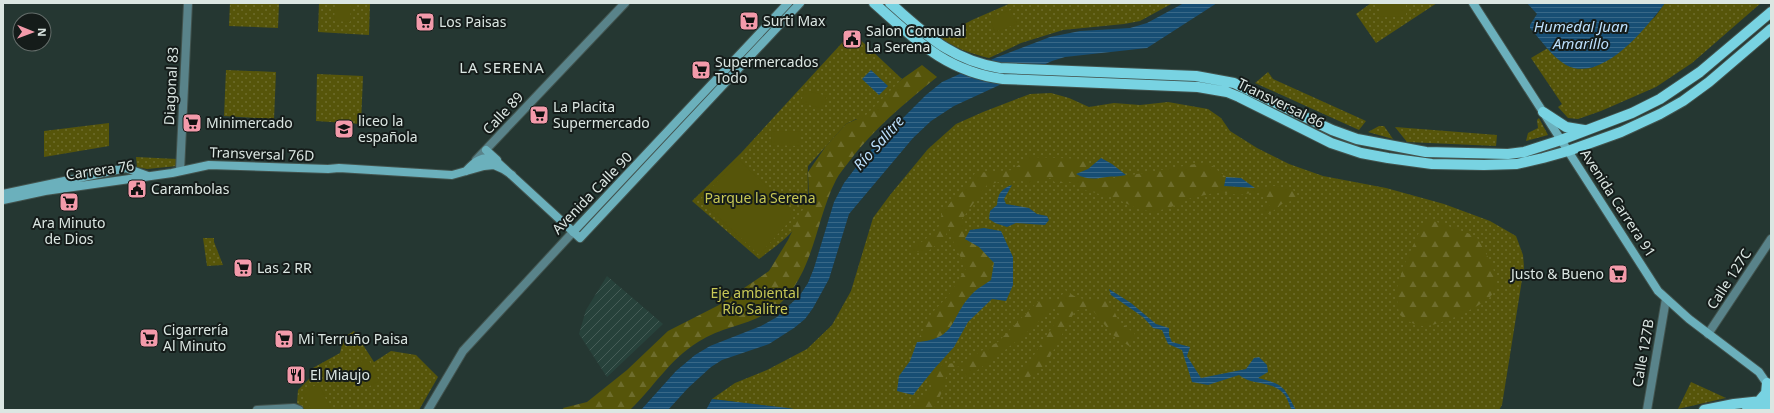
<svg xmlns="http://www.w3.org/2000/svg" width="1774" height="413" font-family="'Noto Sans',sans-serif">
<style>
.industrial{fill:url(#industrial-furrows)}
.grass{fill:url(#grass-dots)}
.forest{fill:url(#forest-firs)}
.garden{fill:#56550a}
.water{fill:url(#water-rules)}
.lines{fill:none;stroke-linecap:round;stroke-linejoin:round}
.tertiary-casing{stroke:#42534e;stroke-width:10}
.secondary-casing{stroke:#42534e;stroke-width:10}
.primary-casing{stroke:#42534e;stroke-width:12}
.tertiary{stroke:#59838a;stroke-width:8}
.secondary{stroke:#6bb0bc;stroke-width:8}
.primary{stroke:#78d3e2;stroke-width:10}
.labels{text-anchor:middle;stroke-width:4;stroke-linejoin:round;paint-order:stroke}
.poi-label{font-size:14px;fill:#dbe6e2;stroke:#151c1a;text-anchor:start}
.street-label{font-size:14px;fill:#dbe6e2;stroke:#151c1a}
.park-label{font-size:14px;fill:#c8c856;stroke:#151c1a}
.water-label{font-size:15px;font-style:italic;fill:#bcdffc;stroke:#151c1a}
.neighbourhood-label{font-size:15px;letter-spacing:1px;fill:#dbe6e2;stroke:#151c1a}
</style>
<defs>
<pattern id="industrial-furrows" width="10" height="10" patternUnits="userSpaceOnUse"><rect width="10" height="10" fill="#27423b"/><path d="M-1 1l2-2M0 10L10 0M9 11l2-2" fill="none" stroke="#465d57"/></pattern>
<pattern id="grass-dots" width="8" height="8" patternUnits="userSpaceOnUse"><rect width="8" height="8" fill="#56550a"/><path d="M2 2h.1M6 6h.1" fill="none" stroke="#6e6d2d" stroke-width="1.8" stroke-linecap="round"/></pattern>
<pattern id="forest-firs" width="22" height="20" patternUnits="userSpaceOnUse"><rect width="22" height="20" fill="#56550a"/><path d="M5 1l3.5 6h-7zM16 11l3.5 6h-7z" fill="#6e6d2d"/></pattern>
<pattern id="water-rules" width="6" height="5" patternUnits="userSpaceOnUse"><rect width="6" height="5" fill="#174e74"/><path d="M0 2.5h6" fill="none" stroke="#386888"/></pattern>
</defs>
<rect width="100%" height="100%" fill="#253732"/>
<path class="industrial" d="M607 276 663 324 607 377 579 334 586 310Z"/>
<path class="grass" d="M230 3H279L278 28 229 26Z
M319 3H370L369 35 318 32Z
M1011 3H1173L1140 21 1124 24 1063 30 1021 43 989 58C972 54 954 48 940 37L972 20Z
M1371 3H1437L1376 43 1356 14Z
M1665 3H1761L1692 63 1656 87 1601 111 1578 119 1568 118 1558 107 1562 104 1531 58 1548 48C1563 64 1569 70 1592 68L1655 17Z
M852 32 902 79 867 119H856L846 124 808 166C807 178 809 196 807 206 803 228 776 246 759 259L692 201 741 153Z
M226 70 276 72 274 119 224 116Z
M1268 72 1273 79 1366 121 1359 130 1255 83Z
M317 74 363 76 361 124 316 121Z
M1051 93 1069 98 1089 107 1114 103 1140 105 1168 102 1208 109 1221 118 1230 131 1257 148 1289 164 1323 176 1386 188 1444 204 1490 221 1516 236 1523 255 1524 267 1502 405 1499 410H800L712 399 735 383 767 370 807 349 832 325 851 291 873 218 890 195 928 149 956 124 983 112 1030 94Z
M1539 118 1548 135 1526 141 1528 133 1538 128 1537 120Z
M109 123V146L44 157V131Z
M1379 126H1384L1393 139 1368 132Z
M1395 127 1497 135 1496 146 1407 142Z
M136 157 177 159V166L147 169 137 167Z
M203 238H214V242L223 265 207 266Z
M354 331 374 362 391 351 416 355 438 377 419 410H305L297 403 298 390 314 374 311 369 340 353 344 337Z
M1691 382 1726 398 1678 409Z"/>
<path class="forest" d="M922 65 937 77C905 103 873 129 848 163 844 168 839 174 836 180 817 217 815 262 788 295 763 326 729 322 698 342 669 360 654 387 630 410H564L563 408 587 402 627 370 668 331 719 305 769 271 788 240 809 197 808 172 826 146 846 124 866 115 902 79Z
M1029 157 1085 159 1088 169 1076 174 1100 179 1108 176 1114 178 1207 162 1226 177 1225 186 1255 188 1274 186 1293 190 1300 198 1282 204 1269 214 1254 213 1270 205 1263 191 1239 195 1219 192 1191 198 1171 207 1154 212 1138 209 1115 198 1084 190 1068 181 1057 184 1050 178 1026 184 1020 179 1007 180 987 185 962 219 965 239 979 247 994 263 991 280C986 284 979 288 974 292 949 316 959 339 917 342L931 314 948 296 967 267C958 254 952 242 949 227L945 238 927 252H908L931 235 939 226 942 213 954 198 962 192 975 173 1012 170Z
M1431 220 1476 236C1483 248 1499 273 1496 287 1495 290 1492 295 1490 297 1480 307 1437 327 1423 326 1415 326 1404 319 1399 314L1396 291 1404 265 1422 226Z
M1065 290C1079 301 1088 300 1105 300L1113 308 1118 320 1135 334 1129 346 1113 335 1090 307 1075 311 1046 364 1026 380 1019 373 1032 358 1060 315 1053 307C1027 335 997 357 966 378L963 366 948 368 943 390 933 410H904L924 398 935 385 926 379 934 369 944 364 967 362 979 352 998 342 1039 300 1046 298 1058 302Z"/>
<path class="garden" d="M335 3H351L350 22 334 21Z
M1380 3H1406V17L1380 16Z
M1011 10 1017 24 995 32 990 18Z
M804 90 827 96 824 109 801 103Z
M772 131 800 132V146L771 145Z
M738 159 796 214 759 255 700 200Z
M368 358 379 381 368 387 356 364Z
M319 384 331 410H311L302 391Z"/>
<path class="water" d="M1184 3H1217L1147 48 1065 57 1052 61 954 106 931 121 913 138 849 214 829 279 813 308 805 319 794 328 769 344 722 360 711 367 688 388 668 410H641L676 371 695 355 710 346 761 326 777 317 800 295 808 283 814 268 834 202 844 183 863 158 926 95 942 82 995 58 1050 37 1080 31 1130 28 1147 23Z
M1527 3H1665C1646 28 1602 84 1566 65 1552 57 1541 40 1530 28V25L1537 14Z
M871 70 888 86 879 95 862 79Z
M1101 158 1112 164 1126 175C1119 177 1112 176 1107 177 1095 179 1087 180 1076 174L1088 169Z
M1226 177 1241 178 1255 188 1224 186Z
M1012 185 1004 199 1006 204 1029 208 1037 214 1047 216 1049 220 1045 225 1016 223 1007 227 995 223 989 219 990 211 997 205C998 193 1001 189 1012 185Z
M984 228 1001 231 1013 257V285L1006 301 992 299 968 322 954 347 934 369 913 395 897 391 899 376 910 361 917 342C959 339 949 316 974 292 979 287 986 284 991 280L994 263 979 247 965 239 970 230Z
M1109 289 1131 303 1156 324 1169 328V335L1172 342 1190 347 1187 356 1201 378 1246 369 1254 358 1259 357 1267 365 1268 372 1258 378C1284 384 1284 387 1296 410H1292C1289 405 1287 396 1283 393 1271 380 1252 386 1239 375L1208 385 1192 382 1182 350 1168 344 1162 330 1153 328 1143 317 1111 295Z
M712 399 788 408 800 410H706Z"/>
<g class="lines">
<g class="tertiary-casing">
<path id="tertiary" d="M476 160 625 3
M180 171 188 3
M1708 334 1771 239
M257 410 294 408 299 410
M428 410 463 351 573 232
M1647 410 1666 299"/>
</g>
<g class="secondary-casing">
<path id="secondary" d="M1473 3 1658 291 1689 319 1759 372 1770 388
M486 150 497 160
M466 171C474 162 482 155 495 160L580 238 800 3
M3 194 126 168 148 176
M3 200 45 191 172 173 209 165 328 169 339 168 452 175 484 166 494 165 503 169 512 175
M573 232 788 3"/>
</g>
<g class="primary-casing">
<path id="primary" d="M874 3C916 40 945 71 1003 79L1198 87 1227 92 1239 97 1331 143 1361 153 1388 158 1432 164 1484 165 1517 164 1543 158 1568 151 1621 132 1660 114 1683 101 1709 82 1771 29
M890 3C926 34 950 60 1000 68L1196 76 1234 83 1332 130 1357 139 1426 152 1508 154 1524 152 1561 140 1632 113 1660 99 1700 72 1771 12
M1543 112 1566 127 1584 130
M1760 400 1766 393 1767 383
M1704 410 1734 404 1771 400
M1747 410 1771 408"/>
</g>
<use href="#tertiary" class="tertiary"/>
<use href="#secondary" class="secondary"/>
<use href="#primary" class="primary"/>
</g>
<defs>
<g id="supermarket-square" transform="scale(1)"><rect x="-9" y="-9" width="18" height="18" rx="4" fill="#f39aaa" stroke="#151c1a"/><path d="M-6-5.5h2.5l.6 2H6L4.5 2H-2.5L-4.4-4H-6ZM-1.5 3.2a1.3 1.3 0 1 0 .1 0ZM3 3.2a1.3 1.3 0 1 0 .1 0Z" fill="#111"/></g>
<g id="civic-square" transform="scale(1)"><rect x="-9" y="-9" width="18" height="18" rx="4" fill="#f39aaa" stroke="#151c1a"/><path d="M-.6-6.5H3V-4.5H.6V-3L4-1V1h2V6H-6V1h2V-1L-.6-3ZM-1.2 2.5V6h2.4V2.5Z" fill="#111"/></g>
<g id="school-square" transform="scale(1)"><rect x="-9" y="-9" width="18" height="18" rx="4" fill="#f39aaa" stroke="#151c1a"/><path d="M0-5L7-2L0 1L-7-2ZM-4 1L0 2.5L4 1V4Q0 6-4 4Z" fill="#111"/></g>
<g id="restaurant-square" transform="scale(1)"><rect x="-9" y="-9" width="18" height="18" rx="4" fill="#f39aaa" stroke="#151c1a"/><path d="M-5-6h1v4h1v-4h1v4h1v-4h1v5L-1.5 .5V6h-2V.5L-5-1ZM5-6V6H3V1.5H1.5Q1.5-4 5-6Z" fill="#111"/></g>
</defs>
<g fill-rule="evenodd">
<use href="#supermarket-square" x="749" y="21"/>
<use href="#supermarket-square" x="425" y="22"/>
<use href="#civic-square" x="852" y="39"/>
<use href="#supermarket-square" x="701" y="70"/>
<use href="#supermarket-square" x="539" y="115"/>
<use href="#supermarket-square" x="192" y="123"/>
<use href="#school-square" x="344" y="129"/>
<use href="#civic-square" x="137" y="189"/>
<use href="#supermarket-square" x="69" y="202"/>
<use href="#supermarket-square" x="243" y="268"/>
<use href="#supermarket-square" x="1618" y="274"/>
<use href="#supermarket-square" x="149" y="338"/>
<use href="#supermarket-square" x="284" y="339"/>
<use href="#restaurant-square" x="296" y="375"/>
</g>
<g class="labels">
<g class="poi-label">
<text x="763" y="26">Surti Max</text>
<text x="439" y="27">Los Paisas</text>
<text x="866" y="36">Salon Comunal<tspan x="866" dy="16">La Serena</tspan></text>
<text x="715" y="67">Supermercados<tspan x="715" dy="16">Todo</tspan></text>
<text x="553" y="112">La Placita<tspan x="553" dy="16">Supermercado</tspan></text>
<text x="358" y="126">liceo la<tspan x="358" dy="16">española</tspan></text>
<text x="206" y="128">Minimercado</text>
<text x="151" y="194">Carambolas</text>
<text x="69" y="228" text-anchor="middle">Ara Minuto<tspan x="69" dy="16">de Dios</tspan></text>
<text x="257" y="273">Las 2 RR</text>
<text x="1604" y="279" text-anchor="end">Justo &amp; Bueno</text>
<text x="163" y="335">Cigarrería<tspan x="163" dy="16">Al Minuto</tspan></text>
<text x="298" y="344">Mi Terruño Paisa</text>
<text x="310" y="380">El Miaujo</text>
</g>
<g class="street-label">
<text transform="translate(171 86) rotate(-87)" y="5">Diagonal 83</text>
<text transform="translate(1281 103) rotate(26)" y="5">Transversal 86</text>
<text transform="translate(503 113) rotate(-47)" y="5">Calle 89</text>
<text transform="translate(262 154) rotate(2)" y="5">Transversal 76D</text>
<text transform="translate(100 170) rotate(-8)" y="5">Carrera 76</text>
<text transform="translate(592 193) rotate(-46)" y="5">Avenida Calle 90</text>
<text transform="translate(1618 203) rotate(57)" y="5">Avenida Carrera 91</text>
<text transform="translate(1729 279) rotate(-57)" y="5">Calle 127C</text>
<text transform="translate(1643 353) rotate(-80)" y="5">Calle 127B</text>
</g>
<g class="park-label">
<text x="760" y="203">Parque la Serena</text>
<text x="755" y="298">Eje ambiental<tspan x="755" dy="16">Río Salitre</tspan></text>
</g>
<g class="water-label">
<text x="1581" y="32">Humedal Juan<tspan x="1581" dy="17">Amarillo</tspan></text>
<text transform="translate(879 143) rotate(-48)" y="5">Río Salitre</text>
</g>
<g class="neighbourhood-label">
<text x="502" y="73">LA SERENA</text>
</g>
</g>
<rect width="1774" height="413" fill="none" stroke="#dbe6e2" stroke-width="8"/>
<g transform="translate(32 32) rotate(91)"><circle r="19" fill="#151c1a" stroke="#646d6a"/>
<path d="M0-3L7 15L0 10L-7 15Z" fill="#f39aaa"/>
<text y="-6" font-size="11" font-weight="bold" text-anchor="middle" fill="#dbe6e2">N</text>
</g>
</svg>
